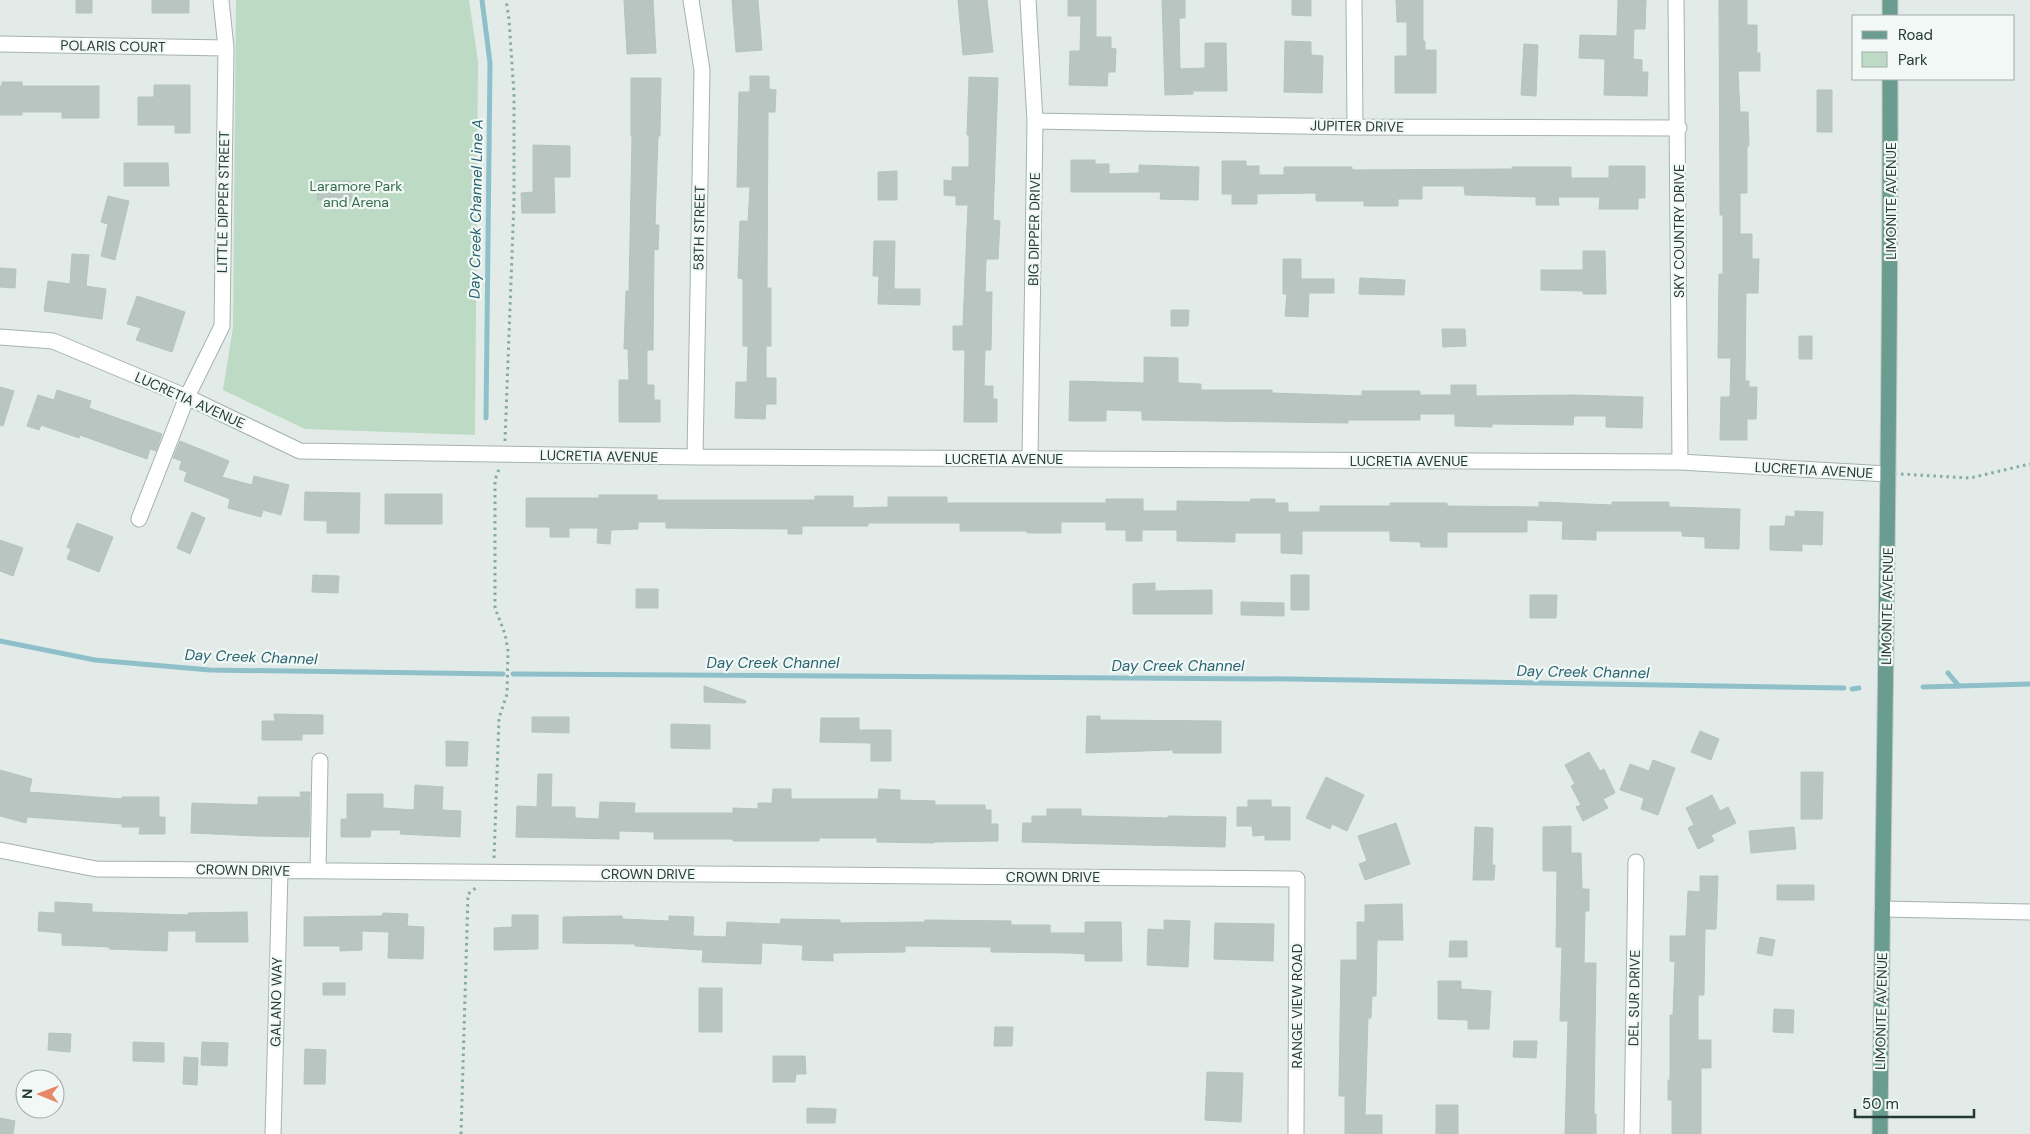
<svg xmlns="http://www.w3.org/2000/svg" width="2030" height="1134" font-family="'DM Sans',sans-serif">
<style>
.green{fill:#bddac5}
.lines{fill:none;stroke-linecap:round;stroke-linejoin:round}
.stream{stroke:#8fc0ca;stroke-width:5}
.building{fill:#b8c5c0;stroke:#b5c4be}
.minor-casing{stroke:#a5b2ae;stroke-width:17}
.major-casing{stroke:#c2c8c6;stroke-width:17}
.path{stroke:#86aba0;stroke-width:3;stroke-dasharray:2.5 4;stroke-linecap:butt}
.minor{stroke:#fff;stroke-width:15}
.major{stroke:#6b9c90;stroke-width:15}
.labels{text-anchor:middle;stroke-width:4.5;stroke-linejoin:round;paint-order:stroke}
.street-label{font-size:14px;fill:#243a34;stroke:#f2f8f5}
.park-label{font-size:14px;fill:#326c4a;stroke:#f2f8f5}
.water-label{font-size:15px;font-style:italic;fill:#246270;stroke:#f2f8f5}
</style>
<rect width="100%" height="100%" fill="#e2ebe7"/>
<path class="green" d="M236 0H469L478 61 475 435 305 429 223 390 233 327Z"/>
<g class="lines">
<path class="stream" d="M482 0 490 63 486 418
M0 641 95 660 210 670 503 674
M1948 673 1959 686
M513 674 1290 679 1844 688
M1923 687 2030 684
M1852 689 1859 688"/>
</g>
<path class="building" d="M76 0H92V13H76Z
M152 0H189V13H152Z
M624 0H653L656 53 627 54Z
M732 0H758L762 50 736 52Z
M958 0H987L993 52 963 55Z
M1068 0H1096V37H1111V48L1116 49 1115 72H1108L1107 86 1069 85 1070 51H1080L1081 16H1068Z
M1162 0H1185V18H1179L1180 69 1205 68V43H1226L1227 91H1193V94L1165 95Z
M1292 0H1311V16L1292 15Z
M1396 0H1423V41H1425V50H1436V93H1395V56H1407V22H1397Z
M1618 0H1646L1645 29H1634L1633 59 1642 60V72H1648L1647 96 1604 95 1605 59 1579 58 1580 35 1617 36Z
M1719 0H1747V25H1757V53H1760V71H1738L1740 112H1748L1749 146H1747V193H1740V234H1752V259H1759L1758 293H1746L1745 381H1749V387H1757L1756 419H1747V440H1720L1721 397H1730L1731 358H1718L1719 274H1723V215H1720Z
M1285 41 1311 42V55L1323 56 1322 93 1284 92Z
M1524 44 1538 45 1536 96 1521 95Z
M750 76H769V89L776 90 775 112H768L767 288H771V346H766V378H776V404H766L765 419 735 418 736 382H747L748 346H743V279L738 278 740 221H748L750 187H737L739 92H750Z
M969 77 998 78 993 220 1000 221 998 259H986L985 292H992L991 350H985L984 386H993V399H997V422H964L965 350H953V326H963L968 205H956V196L944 195V180L952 181V167H969V135H967Z
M631 78H661L660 136H658L655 225H659L658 250 654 249 653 350H647V385H654V400H660V422H619V380H629L628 349H624L626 291H629L632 136H631Z
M2 82H22V86H99V118H62V112H22V115H0V86H2Z
M154 85H190V133H175V125H138V97H154Z
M1817 90H1832V132H1817Z
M533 145 570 146V177H554L555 213H522L521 193 533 192Z
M1071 160H1095V164H1109V174L1139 173V165L1199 167 1198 200 1160 199 1161 192H1071Z
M1222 161H1246V166H1259V175H1284V167H1352V170L1512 169V167H1571V178H1609V166H1645V198H1638V209H1599L1600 197H1558L1559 205H1536V197L1465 195 1464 186H1422V199H1398V206H1364V201H1316V193L1257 194V204H1232V194H1222Z
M124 163H168L169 186H124Z
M897 171V200H878V172Z
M318 181H351V201L317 200Z
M108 196 129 201 115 260 101 256 108 224 101 222Z
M874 241H895L894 289H920V305L878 304 879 276H873Z
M1583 251H1605L1606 294H1583V291L1541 290V270H1583Z
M72 254 89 255 86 286 106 289 102 319 44 311 48 281 70 284Z
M1283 259H1301V279H1334V293H1309L1308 317 1285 316 1287 294H1283Z
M0 268 16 269 15 288 0 287Z
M1360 278 1405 280 1404 295 1359 294Z
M137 296 185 312 172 352 136 340 141 328 127 324Z
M1171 310H1189L1188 326H1171Z
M1442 329H1465L1466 346 1443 347Z
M1799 336H1812V359H1799Z
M1144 357 1178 358V383L1201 384V390H1272V393L1362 396V391H1420V395H1451V385H1476V396L1574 395 1643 397 1642 428 1606 427V416H1574L1573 425 1492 424V427L1455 426V414H1420V420H1348V423L1142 420V411L1106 410V421H1069L1070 381 1144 383Z
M0 387 14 391 3 426 0 425Z
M57 390 91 401 89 408 162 434 156 451 150 449 147 459 80 435 79 438 41 425 39 430 27 426 38 395 54 400Z
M180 441 229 461 222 477 252 485 254 476 289 485 281 515 263 510 261 517 228 508 230 499 184 481 187 472 179 469 182 461 173 458Z
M305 492 360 493 359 533H327V521L304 520Z
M385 494H442V524H385Z
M599 495H657V500H815V496H853V508L888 507V497H947V503H1106V499H1143V511H1177V501L1250 502 1251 499H1275V503H1288V512H1320V506H1390V503H1447V506L1539 507V502L1612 505V502H1669V507L1740 509 1739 549 1705 548V537L1682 536V531H1596V540L1562 539 1563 521 1527 520V532H1447V547H1421L1420 542 1390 541V531H1302V554L1281 553V533H1235V542L1177 541V530H1142V541H1126V530H1106V522H1061V533H1027V531H960V523H868V526H802V534H788V529L666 528V522H638V529L611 530 610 544 597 543 598 528H569V537H550V527H526V498H599Z
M1795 511 1823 512 1822 545 1802 544V551L1770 550V526H1785L1786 516 1795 517Z
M192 512 205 518 190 554 177 548Z
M77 523 113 537 99 572 67 559 71 549 67 547Z
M0 540 23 548 13 576 0 571Z
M313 575 339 576 338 593 312 592Z
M1291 575H1309V610H1291Z
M1155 583V591L1212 590V614H1133V584Z
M636 589H658V608H636Z
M1530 595H1557L1556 618H1530Z
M1241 602 1284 603V616L1241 615Z
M704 686 746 701 745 703 704 702Z
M274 714 323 715V734H302V740H262V721H275Z
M1087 716H1100V720L1221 721V753H1173V750L1086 753Z
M532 717H569V733L532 732Z
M821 718H859V730H891V761H871V743L820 742Z
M671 724 710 725V749L671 748Z
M1700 731 1719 739 1711 760 1691 752Z
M446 741 468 742 467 766H446Z
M1589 752 1600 771 1604 769 1615 793 1603 799 1608 808 1583 821 1576 807 1581 805 1571 786 1575 784 1565 765Z
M1653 760 1675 768 1658 815 1641 809 1644 798 1620 790 1630 764 1649 771Z
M0 770 32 779 29 792 122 799V797H159V817H165V834H139L140 827H122V824L27 817 26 823 0 816Z
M1801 772H1823L1822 819H1801Z
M538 774H552L551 807H575V818L599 819 600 802 635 803 634 813H733V808L758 809V803H772L773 789H791V799H878L879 789 900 790V800L935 801V805H985V810H991V824H998V841L934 842V843L877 842V838H819V841H733V839H654V832L619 831V839L516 837 517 806 537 807Z
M1326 777 1364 795 1347 831 1332 824 1330 829 1306 818Z
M415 785 443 787 442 810 461 811 460 837 400 834 401 830H371L370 837H341V819H347V794H383V808L414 810Z
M300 792H310L309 837 258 836 191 833 192 803 258 805V797H301Z
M1712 795 1720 811 1728 807 1736 823 1711 835 1714 841 1698 849 1688 828 1694 825 1686 808Z
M1248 800H1271V807H1290V840H1265V835L1253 836 1252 826H1237V807H1248Z
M1047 809H1081V816L1168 818V816L1226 817 1225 847 1022 842 1023 823H1032V816H1047Z
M1396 823 1410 864 1365 880 1359 864 1367 861 1358 836Z
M1571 826V853H1581L1582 889H1589V911H1585L1584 963H1596L1594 1114H1596V1134H1565L1568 1021H1560L1562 947H1556L1557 871H1543V827Z
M1475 827 1493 828 1492 865H1495L1494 880H1473Z
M1794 827 1796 849 1751 853 1749 831Z
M1700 876H1718L1716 929H1705L1704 995H1698V1040H1711V1068H1701V1134H1672V1100H1668V1080H1670V1015H1673L1675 962 1670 961V936H1686L1688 891 1700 892Z
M1777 885H1814V900H1777Z
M55 902 92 904V912L188 915V913L247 912 248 942H196V931H168L167 951 109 949 110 947 62 945V933L38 931 39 912 55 913Z
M1402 904 1403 940H1377L1376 996H1372L1371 1018H1368L1365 1115H1382V1134H1345V1096H1339L1341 960H1357V922H1365V905Z
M383 913 408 914 407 926 424 927 423 959 388 958 389 932 362 931V950L340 951V946H304V917L382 916Z
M512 915H538V949L494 950V928L512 927Z
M622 916V919L669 921V916L694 917 693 936 726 937 727 922 780 924 781 919 840 920V923L925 922V920L1011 921V925H1050V933H1085V922H1121L1122 961H1085V954L1070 953 991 952V947L905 946V952L833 953V961L802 960 803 945 762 943 761 964 702 962 703 950 635 946V944L563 943V917Z
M1164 920 1190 921 1188 967 1147 965 1148 929 1164 930Z
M1215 923 1274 924 1273 961 1214 959Z
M1760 937 1775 940 1772 956 1757 953Z
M1450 941H1467V957H1449Z
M1438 981H1461V989L1491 991 1489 1029H1468V1020L1438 1019Z
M323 983H345V995H323Z
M699 988H722V1032H699Z
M1774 1009 1794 1010 1793 1033 1773 1032Z
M995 1027H1013L1012 1046H994Z
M49 1033 71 1034 70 1052 48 1050Z
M1514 1041H1537L1536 1058 1513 1057Z
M133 1042 164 1043V1062L133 1061Z
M202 1042 228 1043 227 1066 201 1065Z
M305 1049 326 1050 325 1084H304Z
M773 1056H805L806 1074H796L795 1082H773Z
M184 1057 198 1058 197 1085 183 1084Z
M1207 1072 1243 1073 1241 1122 1205 1120Z
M1436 1105H1458V1134H1436Z
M807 1108 836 1109 835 1123H807Z
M0 1118 15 1121 13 1134H0Z"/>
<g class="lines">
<g class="minor-casing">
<path id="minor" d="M691 0 702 70 695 457
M1028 0 1035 121 1030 459
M1354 0 1355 127
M1676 0 1680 462
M0 44 226 48
M1035 121 1355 127 1679 128
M0 337 53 341 187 397 300 451 695 457 1680 462 1888 474
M139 519 187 397 222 326 226 48 221 0
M0 850 96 869 1297 879 1296 1134
M318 871 320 761
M1882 909 2030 912
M273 1134 280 871
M1632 1134 1636 862"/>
</g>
<g class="major-casing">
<path id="major" d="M1890 0V16
M1880 1134C1883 782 1891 431 1890 79"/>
</g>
<path class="path" d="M505 441 514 202V94L509 19 506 0
M1901 474 1970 478 2030 464
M494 858 499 718 507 694 508 651 505 634 495 608V480L499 469
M461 1134 468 894 477 887"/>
<use href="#minor" class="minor"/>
<use href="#major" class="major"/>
</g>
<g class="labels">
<g class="street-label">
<text transform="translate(113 46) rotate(1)" y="5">POLARIS COURT</text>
<text transform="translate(1357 126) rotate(1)" y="5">JUPITER DRIVE</text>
<text transform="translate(1891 201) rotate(-90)" y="5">LIMONITE AVENUE</text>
<text transform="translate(223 202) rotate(-89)" y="5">LITTLE DIPPER STREET</text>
<text transform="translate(699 228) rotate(-89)" y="5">58TH STREET</text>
<text transform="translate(1034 229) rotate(-89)" y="5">BIG DIPPER DRIVE</text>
<text transform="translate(1679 231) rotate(-90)" y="5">SKY COUNTRY DRIVE</text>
<text transform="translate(190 400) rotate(24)" y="5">LUCRETIA AVENUE</text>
<text transform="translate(599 456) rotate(1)" y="5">LUCRETIA AVENUE</text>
<text x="1004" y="464">LUCRETIA AVENUE</text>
<text x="1409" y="466">LUCRETIA AVENUE</text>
<text transform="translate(1814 470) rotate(3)" y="5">LUCRETIA AVENUE</text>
<text transform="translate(1887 606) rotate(-89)" y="5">LIMONITE AVENUE</text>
<text transform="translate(243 870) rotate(1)" y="5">CROWN DRIVE</text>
<text x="648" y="879">CROWN DRIVE</text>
<text x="1053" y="882">CROWN DRIVE</text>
<text transform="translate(1634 998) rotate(-89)" y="5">DEL SUR DRIVE</text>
<text transform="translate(276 1002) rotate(-89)" y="5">GALANO WAY</text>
<text transform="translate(1297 1006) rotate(-90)" y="5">RANGE VIEW ROAD</text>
<text transform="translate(1881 1011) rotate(-89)" y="5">LIMONITE AVENUE</text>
</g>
<g class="park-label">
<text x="356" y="191">Laramore Park<tspan x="356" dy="16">and Arena</tspan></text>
</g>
<g class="water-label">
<text transform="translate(476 209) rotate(-89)" y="5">Day Creek Channel Line A</text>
<text transform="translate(251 657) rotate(2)" y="5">Day Creek Channel</text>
<text x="773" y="668">Day Creek Channel</text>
<text x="1178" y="671">Day Creek Channel</text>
<text transform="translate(1583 672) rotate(1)" y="5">Day Creek Channel</text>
</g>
</g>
<rect x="1852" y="15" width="162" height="65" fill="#f2f8f5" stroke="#a0aca8"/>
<rect x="1862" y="31" width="25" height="8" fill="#6b9c90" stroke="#a0aca8"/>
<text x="1898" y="40" font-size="15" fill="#243a34">Road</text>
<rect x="1862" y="52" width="25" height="15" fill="#bddac5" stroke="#a0aca8"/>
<text x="1898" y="65" font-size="15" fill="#243a34">Park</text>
<g transform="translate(40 1094) rotate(271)"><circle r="24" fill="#f2f8f5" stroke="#a0aca8"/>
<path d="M0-4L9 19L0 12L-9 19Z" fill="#e48867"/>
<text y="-8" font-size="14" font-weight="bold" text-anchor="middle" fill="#243a34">N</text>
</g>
<path d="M1855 1109v8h119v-8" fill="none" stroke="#243a34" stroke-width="2.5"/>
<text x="1862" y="1109" font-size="15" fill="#243a34" stroke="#f2f8f5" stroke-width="4" paint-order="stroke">50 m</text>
</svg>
